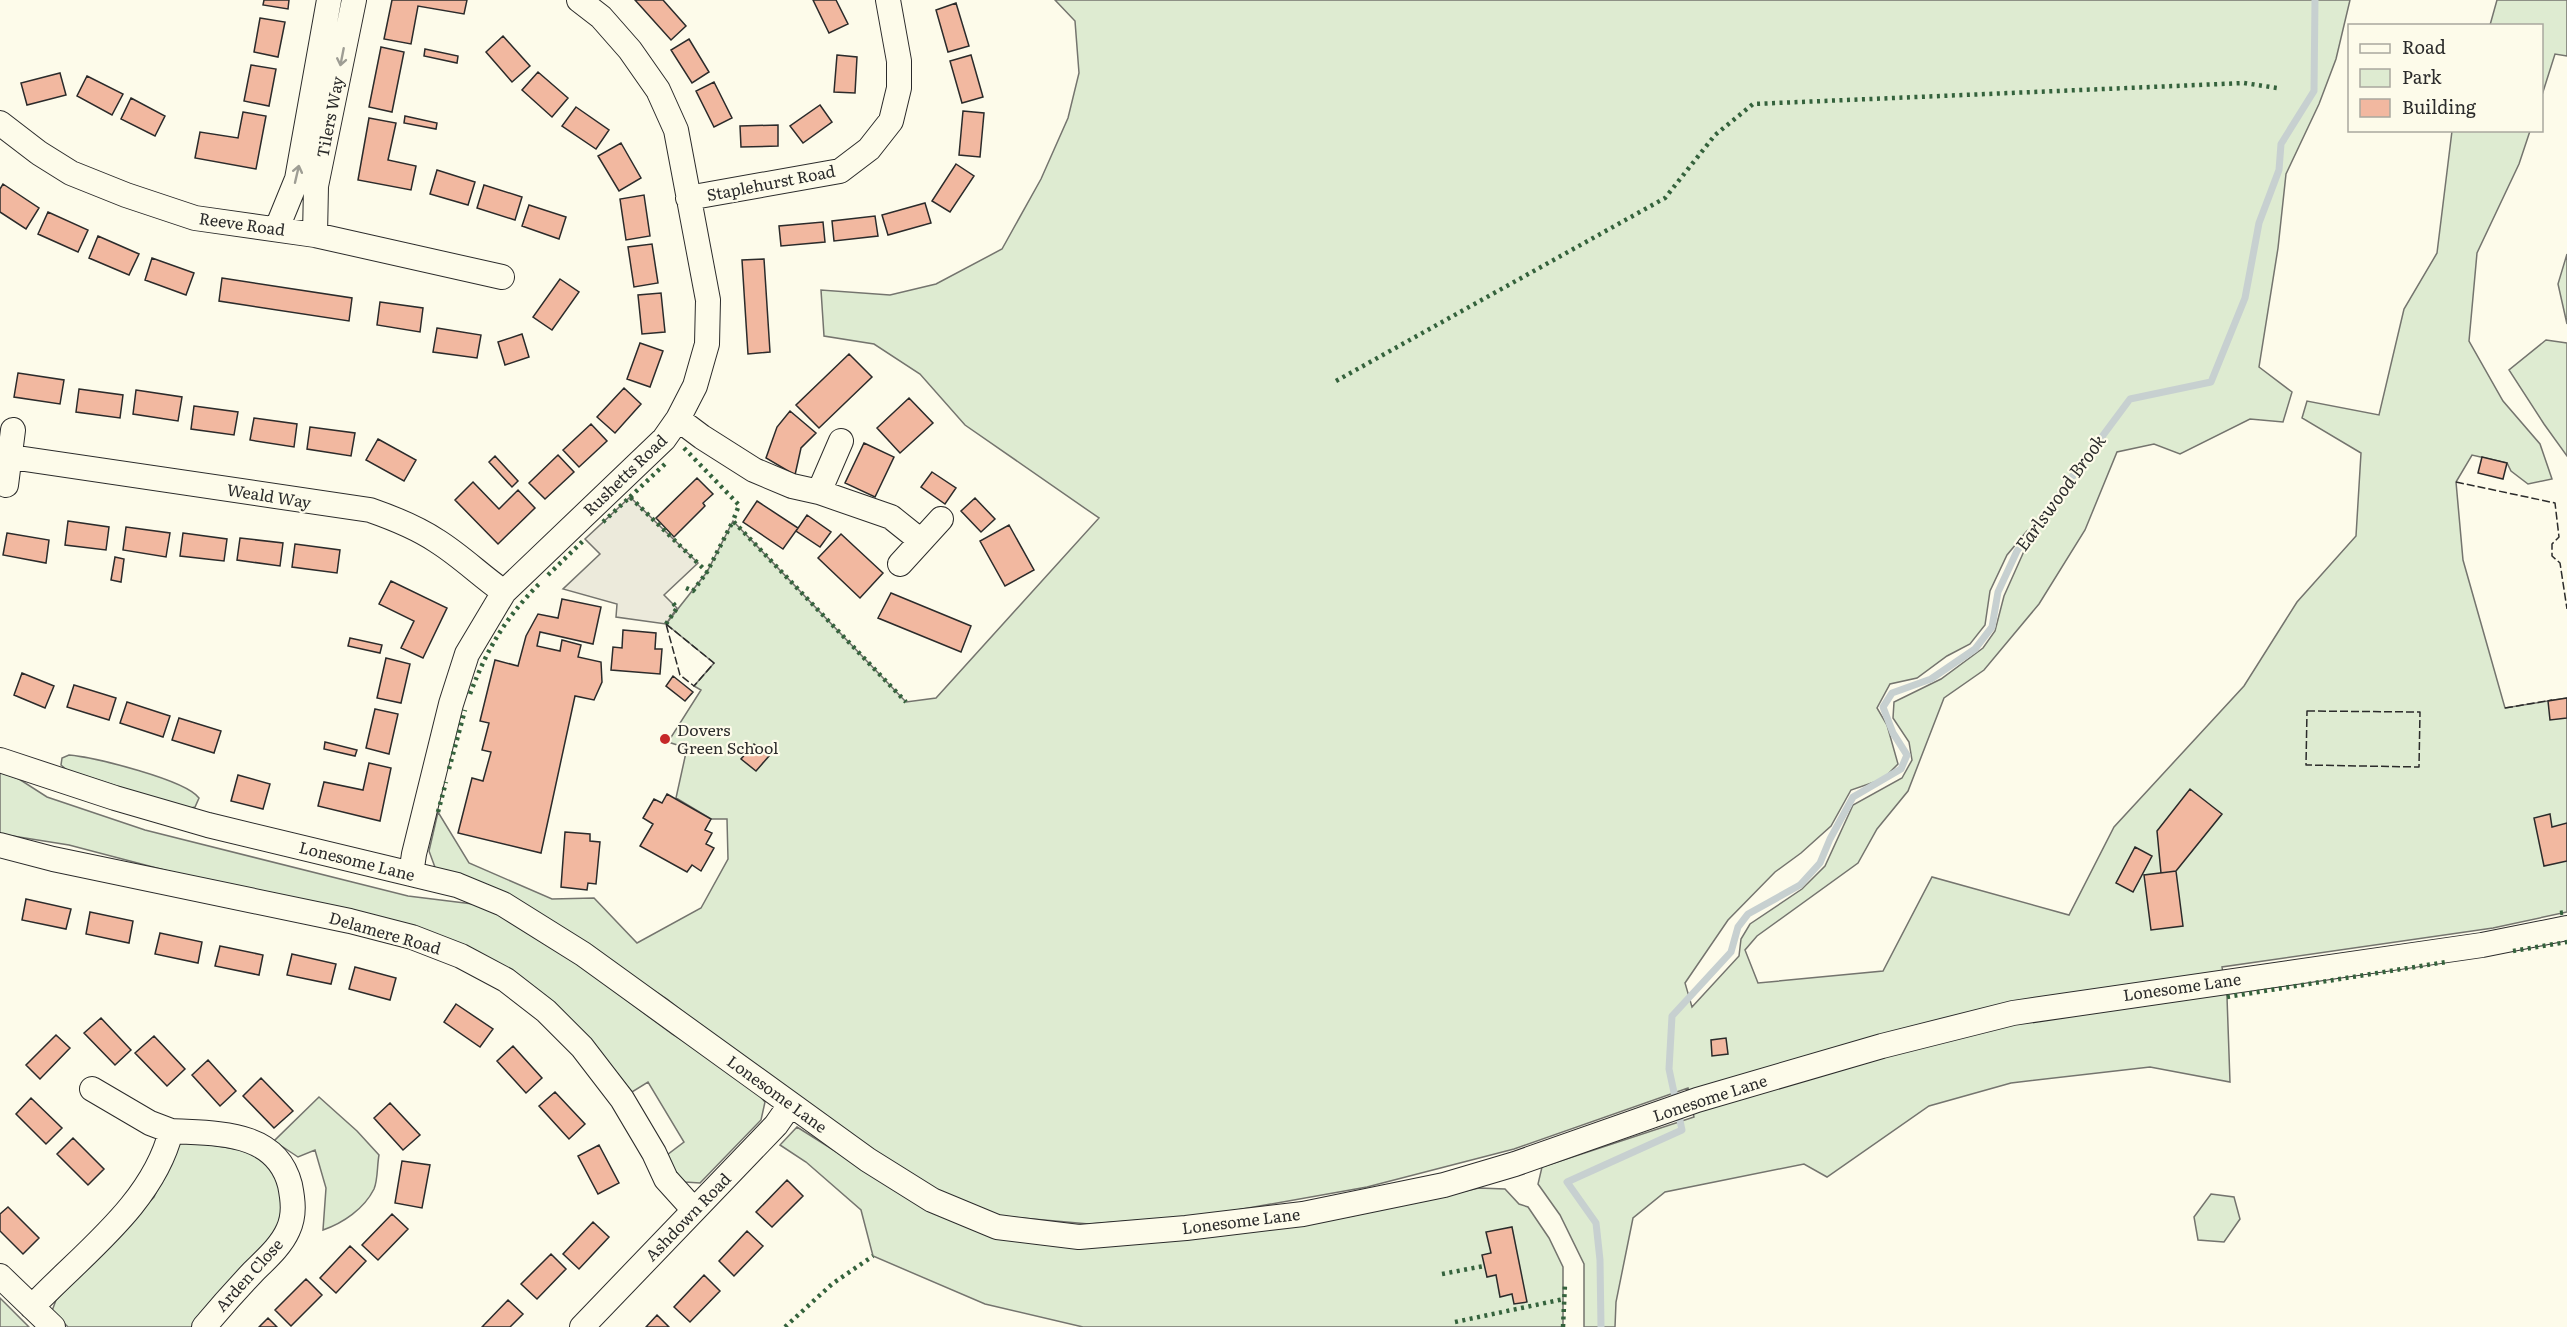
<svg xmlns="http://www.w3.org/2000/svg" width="2567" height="1327" font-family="Literata,serif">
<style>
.green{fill:#deebd1;stroke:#74746e;stroke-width:1.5;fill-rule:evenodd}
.parking{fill:#eceadb;stroke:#74746e;stroke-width:1.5}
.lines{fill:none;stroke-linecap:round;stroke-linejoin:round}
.stream{stroke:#c7d0d0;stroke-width:7}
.building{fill:#f2b8a0;stroke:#2b2b2b;stroke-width:1.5}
.minor-casing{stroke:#2b2b2b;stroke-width:26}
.minor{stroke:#fdfbea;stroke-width:24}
.hedge{stroke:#34623c;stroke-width:4.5;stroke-dasharray:3 4.5;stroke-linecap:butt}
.fence{stroke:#2b2b2b;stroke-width:1.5;stroke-dasharray:8 3;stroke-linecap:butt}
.oneway{stroke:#9e9d94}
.poi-dot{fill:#c62828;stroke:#fdfbea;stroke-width:2}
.labels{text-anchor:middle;stroke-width:4.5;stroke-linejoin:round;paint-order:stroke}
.street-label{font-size:16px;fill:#2b2b2b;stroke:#fdfbea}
.poi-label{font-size:16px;fill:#2b2b2b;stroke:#fdfbea;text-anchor:start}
.water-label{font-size:18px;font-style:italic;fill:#2b2b2b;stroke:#fdfbea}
</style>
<rect width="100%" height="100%" fill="#fdfbea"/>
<path class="green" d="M1055 0H2350L2336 59 2319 104 2286 174 2278 248 2259 367 2292 392 2283 422 2250 419 2180 454 2154 444 2117 452 2085 530 2039 604 1984 670 1944 698 1908 791 1877 829 1858 863 1757 936 1745 950 1758 983 1883 971 1932 877 2069 915 2114 827 2244 686 2297 602 2356 536 2361 453 2302 418 2307 401 2379 415 2404 309 2437 253 2452 131H2530L2519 164 2477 253 2469 341 2503 401 2540 444 2552 479 2528 484 2511 471 2507 463 2472 455 2456 482 2463 560 2505 708 2567 698V912L2493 928 2222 967 2227 997 2230 1082 2150 1067 2011 1083 1929 1106 1827 1177 1804 1164 1665 1192 1633 1218 1616 1302 1615 1327H1584V1264L1560 1215 1538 1184 1542 1167 1694 1117 1688 1088 1514 1149 1367 1187 1209 1215 1089 1224 999 1216 938 1191 843 1132 722 1043 667 999 587 947 436 870 429 851 438 812 469 863 552 899 594 898 637 943 701 908 728 859 727 819H711L676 798 687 748 668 742 701 690 694 686 714 663 666 624 707 572 733 521 906 702 936 698 1099 518 965 425 920 374 874 344 824 336 821 290 890 295 936 284 1002 249 1041 179 1068 118 1079 73 1075 21ZM2027 531 2029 540 2004 596 1995 631 1983 648 1941 679 1894 702 1893 718 1909 742 1912 760 1902 778 1853 805 1825 866 1802 889 1750 924 1741 939 1739 956 1692 1007 1685 983 1728 920 1775 872 1801 853 1831 826 1851 790 1883 779 1898 764 1887 725 1877 708 1890 684 1917 678 1947 656 1970 644 1985 625 1990 591 2007 555Z
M2497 0H2567V56L2555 54 2542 95V26L2490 25Z
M2567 254V324L2558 284Z
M2546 340 2567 343V456L2544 424 2509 370Z
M69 755C94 757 186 780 199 798L195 807 187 809 67 770 61 765 62 758Z
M0 772 19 779 47 797 145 830 408 896 481 905 554 946 672 1034 747 1081 765 1102 761 1120 700 1183 685 1182 675 1171 667 1155 684 1142 648 1082 632 1092 601 1053 523 979 229 887 69 845 0 834Z
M319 1097 357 1131 379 1155C377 1165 378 1180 374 1189 364 1209 343 1223 323 1230L326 1188 315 1150 298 1157 274 1141Z
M797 1127 916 1202 994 1237 1347 1217 1479 1188 1505 1189 1519 1204 1528 1207 1549 1238 1563 1267V1327H1083L985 1304 873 1256 861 1210 806 1162 780 1145Z
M188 1141 248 1151 263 1159 277 1177 283 1194 281 1222 270 1240 193 1327H68L52 1311 56 1300 154 1197 176 1145Z
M2211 1194 2234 1197 2240 1219 2224 1242 2198 1240 2194 1217Z
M0 1298 29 1327H0Z"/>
<path class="parking" d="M630 497 698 563 664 595 677 608 666 624 616 617 617 604 563 589 600 554 585 539Z"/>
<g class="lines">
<path class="stream" d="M1601 1327 1600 1260 1596 1223 1567 1182 1682 1130 1669 1069 1672 1016 1731 952 1738 927 1748 914 1800 885 1820 863 1830 839 1853 797 1901 769 1907 755 1893 733 1883 707 1892 693 1931 679 1975 649 1992 627 1998 592 2017 551 2130 399 2211 382 2245 298 2259 223 2279 170 2281 144 2314 91 2315 0"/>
</g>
<path class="building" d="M264 0H289L288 9 263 5Z
M392 0H467L464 14 418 6 411 44 384 39Z
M635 0H663L686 26 671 40Z
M813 0H836L848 24 829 33Z
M956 3 969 46 948 52 936 10Z
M260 18 285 22 278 57 254 52Z
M503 36 530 66 512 82 486 52Z
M689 39 709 72 692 83 671 50Z
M381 47 404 52 392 112 369 107Z
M425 49 458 56 457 63 424 56Z
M837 55 857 57 855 93 834 92Z
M971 55 983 97 962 103 950 61Z
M251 65 276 69 269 106 244 101Z
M538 72 568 98 552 117 522 90Z
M60 73 66 95 27 105 21 83Z
M87 76 123 94 112 115 77 96Z
M714 82 732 118 714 127 696 91Z
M131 98 165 116 155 136 121 119Z
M820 105 832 122 803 143 790 126Z
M576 107 609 130 596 149 562 126Z
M963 111 984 113 980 157 959 155Z
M243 112 266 116 256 169 195 158 200 132 238 138Z
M405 116 437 123 436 129 404 123Z
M369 118 396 123 388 160 416 166 411 190 358 180Z
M778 125V146L741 147 740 126Z
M621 143 641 178 619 191 598 156Z
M956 164 974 176 950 212 932 201Z
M437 170 475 182 468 205 430 194Z
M3 184 39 208 26 229 0 212V189Z
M484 185 522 197 515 220 477 208Z
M644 195 650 236 626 240 620 199Z
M925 203 931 223 888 235 882 215Z
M529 205 566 217 559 239 522 226Z
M48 212 88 230 78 252 38 234Z
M875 216 878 236 834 241 832 221Z
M823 222 825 242 781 246 779 226Z
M98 236 139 254 129 275 89 258Z
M652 244 658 283 634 287 628 247Z
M152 258 194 273 186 295 145 280Z
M764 259 770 352 748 354 742 260Z
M222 278 352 298 349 321 219 301Z
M560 279 579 292 552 330 533 317Z
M661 293 665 332 642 334 638 295Z
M380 302 423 308 420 332 377 325Z
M437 328 481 335 477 358 433 352Z
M522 334 529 357 505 365 498 342Z
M640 343 663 351 650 387 627 379Z
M849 354 872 377 819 428 796 405Z
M18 373 64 380 60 404 14 397Z
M624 388 641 404 615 433 597 417Z
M79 389 123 395 120 418 76 412Z
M136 390 182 397 178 421 133 414Z
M909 398 933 423 900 453 877 428Z
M194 406 238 412 234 435 191 429Z
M790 411 816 433 801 448 795 475 766 458 777 427Z
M254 418 297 424 294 447 250 440Z
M591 424 607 441 579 467 563 450Z
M310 427 355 433 351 456 307 449Z
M378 439 416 460 404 481 366 460Z
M864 443 894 457 875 497 845 483Z
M558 455 574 472 545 499 529 483Z
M495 456 518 481 512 487 489 462Z
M2482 457 2507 463 2503 479 2478 473Z
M932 472 956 488 945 504 921 487Z
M697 478 713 494 703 503 705 506 674 537 656 518Z
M473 482 499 509 518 490 535 508 498 544 455 500Z
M975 498 995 519 981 532 961 511Z
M757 501 798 528 783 549 743 522Z
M807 515 831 532 820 547 796 531Z
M68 521 109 527 106 550 65 545Z
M1009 525 1034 570 1005 586 980 541Z
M126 527 170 533 166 557 123 550Z
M7 533 49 540 46 563 3 555Z
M183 533 227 539 224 561 180 556Z
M841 534 883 573 860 598 818 558Z
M240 538 283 543 280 566 237 560Z
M295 544 340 550 337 573 292 567Z
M115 557 124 559 121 582 111 580Z
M391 581 447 608 423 658 401 648 414 621 379 604Z
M891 593 971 626 961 652 878 618Z
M562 599 601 607 593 644 540 632 537 646 560 651 562 640 581 645 578 657 601 662 602 682 594 700 575 696 541 853 458 833 472 778 483 781 491 752 482 750 489 723 480 721 495 660 518 666 526 636 538 614 558 618Z
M623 630 656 633 655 649H662L660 674 611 670 613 647 622 648Z
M350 638 382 645 380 653 348 646Z
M386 658 410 664 401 703 377 698Z
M22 673 54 686 45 708 14 695Z
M673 676 693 692 685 701 666 686Z
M74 685 116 698 109 720 67 707Z
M2567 698V718L2550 720 2548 701Z
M127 702 170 716 163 737 120 723Z
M375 709 398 714 389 754 366 748Z
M179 718 221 731 214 753 172 740Z
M325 742 357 750 355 756 324 749Z
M754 744 769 756 756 771 741 759Z
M369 763 391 768 380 821 318 806 324 782 363 790Z
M238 775 270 784 263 809 231 801Z
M2190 789 2222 814 2176 871 2161 873 2157 831Z
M667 794 711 819 705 830 712 833 706 844 714 848 701 871 692 865 687 872 640 846 653 824 643 818 654 799 662 803Z
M2550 814 2552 827 2567 823V861L2544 866 2534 818Z
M565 832 590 834V841L600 842 596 884 588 883 587 890 561 887Z
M2135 847 2152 856 2133 892 2116 883Z
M2176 871 2183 926 2151 930 2144 875Z
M26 899 71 909 66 929 22 920Z
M90 912 133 921 129 943 86 934Z
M160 933 202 942 198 963 155 954Z
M220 946 263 955 259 975 215 966Z
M292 954 336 964 331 984 287 975Z
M355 967 396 978 390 1000 349 989Z
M456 1004 493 1029 480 1047 444 1022Z
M101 1018 131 1050 115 1065 84 1033Z
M56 1035 70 1048 40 1079 26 1065Z
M154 1036 185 1069 167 1086 135 1053Z
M1726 1038 1728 1054 1712 1056 1711 1040Z
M513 1046 542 1078 526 1093 497 1061Z
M208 1060 236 1091 220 1106 192 1075Z
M261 1078 293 1111 274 1128 243 1096Z
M555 1092 585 1124 569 1139 539 1106Z
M31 1098 62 1128 46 1144 16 1114Z
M390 1103 420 1135 403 1150 374 1118Z
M73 1138 104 1169 88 1185 57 1154Z
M599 1145 619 1183 598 1194 578 1156Z
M402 1161 430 1165 422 1208 395 1203Z
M787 1180 803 1196 772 1227 756 1212Z
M8 1207 39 1238 23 1254 0 1231V1214Z
M392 1214 408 1229 378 1260 362 1245Z
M593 1222 609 1237 579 1269 563 1254Z
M1512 1227 1527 1302 1514 1304 1512 1294 1500 1297 1496 1275 1487 1277 1482 1255 1491 1253 1486 1232Z
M747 1231 763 1246 734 1276 719 1261Z
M350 1246 366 1261 336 1293 320 1278Z
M551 1254 566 1269 537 1299 521 1284Z
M704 1275 720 1291 690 1322 674 1307Z
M306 1279 322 1295 291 1326 275 1310Z
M508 1300 523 1314 510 1327H482Z
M657 1315 669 1327H646Z
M268 1318 277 1327H259Z"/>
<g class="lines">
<g class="minor-casing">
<path id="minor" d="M0 123 39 153 71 173 126 195 195 218 315 235 502 277
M688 198 840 171 869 149 891 121 899 88V61L888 0
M277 228 297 179 329 0
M315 235 316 186 354 0
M678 419 702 437 754 470 792 486 819 492 891 517 921 541
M11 457 370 510C393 518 416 527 437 541 461 556 481 576 504 592
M6 485 13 430
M819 492 841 441
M900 564 941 519
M0 760 115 798 208 825 457 885 503 904 583 954 868 1160 932 1200 997 1227 1079 1237 1186 1228 1303 1214 1444 1185 1515 1164 1697 1100 1882 1046 2013 1013 2482 945 2567 928
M0 845 53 859 350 921 412 937 461 956 506 980 546 1011 582 1047 622 1099 654 1153 666 1179 694 1210
M411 874 414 854 451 704 467 654 504 592 664 439 678 419 695 386 707 344 708 300 676 130 658 90 630 50 601 17 579 0
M92 1089 150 1123 171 1131
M0 1276 53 1327
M32 1307C82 1254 153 1204 171 1131 216 1134 276 1130 290 1185 293 1200 295 1215 288 1230 281 1246 266 1259 253 1272 236 1290 220 1308 204 1327
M582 1327 776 1125 790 1105"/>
</g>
<use href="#minor" class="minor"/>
<path class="hedge" d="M1336 381 1665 198 1715 135 1753 104 2244 83 2277 88
M684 448 739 505 733 521
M630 497 666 463
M603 522 630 497 707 572 733 521 906 702
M548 575 585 539
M686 588 693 591 707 572
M666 624 677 608 673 603
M470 694C487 649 505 618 540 583
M449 769 465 710
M438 812 446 782
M2560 913 2567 912
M2513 951 2567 942
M2227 997 2446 962
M1442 1274 1484 1266
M1455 1322 1564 1299
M785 1327 832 1284 873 1256
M1563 1327 1565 1284"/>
<path class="fence" d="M2456 482 2555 503 2559 537 2552 544V556L2560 563 2567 609
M666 624 714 663 694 686 680 675Z
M2505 708 2552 700
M2307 711 2420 712 2419 767 2306 765Z"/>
</g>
<defs><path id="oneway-shaft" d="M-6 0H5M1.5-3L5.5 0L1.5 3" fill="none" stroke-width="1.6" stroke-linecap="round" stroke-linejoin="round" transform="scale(1.5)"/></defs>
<g class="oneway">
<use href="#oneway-shaft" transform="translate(342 57) rotate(101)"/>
<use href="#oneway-shaft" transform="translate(297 174) rotate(-77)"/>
</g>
<circle class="poi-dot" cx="665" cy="739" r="6"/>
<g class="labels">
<g class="street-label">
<text transform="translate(330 117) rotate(-79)" y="6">Tilers Way</text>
<text transform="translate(771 183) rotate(-11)" y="6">Staplehurst Road</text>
<text transform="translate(242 224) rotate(8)" y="6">Reeve Road</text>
<text transform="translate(625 475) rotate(-44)" y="6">Rushetts Road</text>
<text transform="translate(269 496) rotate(9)" y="6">Weald Way</text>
<text transform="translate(357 861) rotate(14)" y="6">Lonesome Lane</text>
<text transform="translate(385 933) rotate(16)" y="6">Delamere Road</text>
<text transform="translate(2182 987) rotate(-8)" y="6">Lonesome Lane</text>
<text transform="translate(777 1094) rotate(36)" y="6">Lonesome Lane</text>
<text transform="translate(1710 1098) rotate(-18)" y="6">Lonesome Lane</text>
<text transform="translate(688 1217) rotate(-46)" y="6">Ashdown Road</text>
<text transform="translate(1241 1221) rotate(-7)" y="6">Lonesome Lane</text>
<text transform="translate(249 1275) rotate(-48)" y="6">Arden Close</text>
</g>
<g class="poi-label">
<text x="677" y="736">Dovers<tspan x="677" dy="18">Green School</tspan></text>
</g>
<g class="water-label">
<text transform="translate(2061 493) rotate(-54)" y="6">Earlswood Brook</text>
</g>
</g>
<rect x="2348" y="24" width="195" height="108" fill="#fdfbea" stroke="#a9a89e" stroke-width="1.5"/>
<rect x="2360" y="44" width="30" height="9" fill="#fdfbea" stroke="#a9a89e" stroke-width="1.5"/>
<text x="2402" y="54" font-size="18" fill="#2b2b2b">Road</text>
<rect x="2360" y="69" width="30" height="18" fill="#deebd1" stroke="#a9a89e" stroke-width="1.5"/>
<text x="2402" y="84" font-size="18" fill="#2b2b2b">Park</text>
<rect x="2360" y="99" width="30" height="18" fill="#f2b8a0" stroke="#a9a89e" stroke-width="1.5"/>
<text x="2402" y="114" font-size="18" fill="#2b2b2b">Building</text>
</svg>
